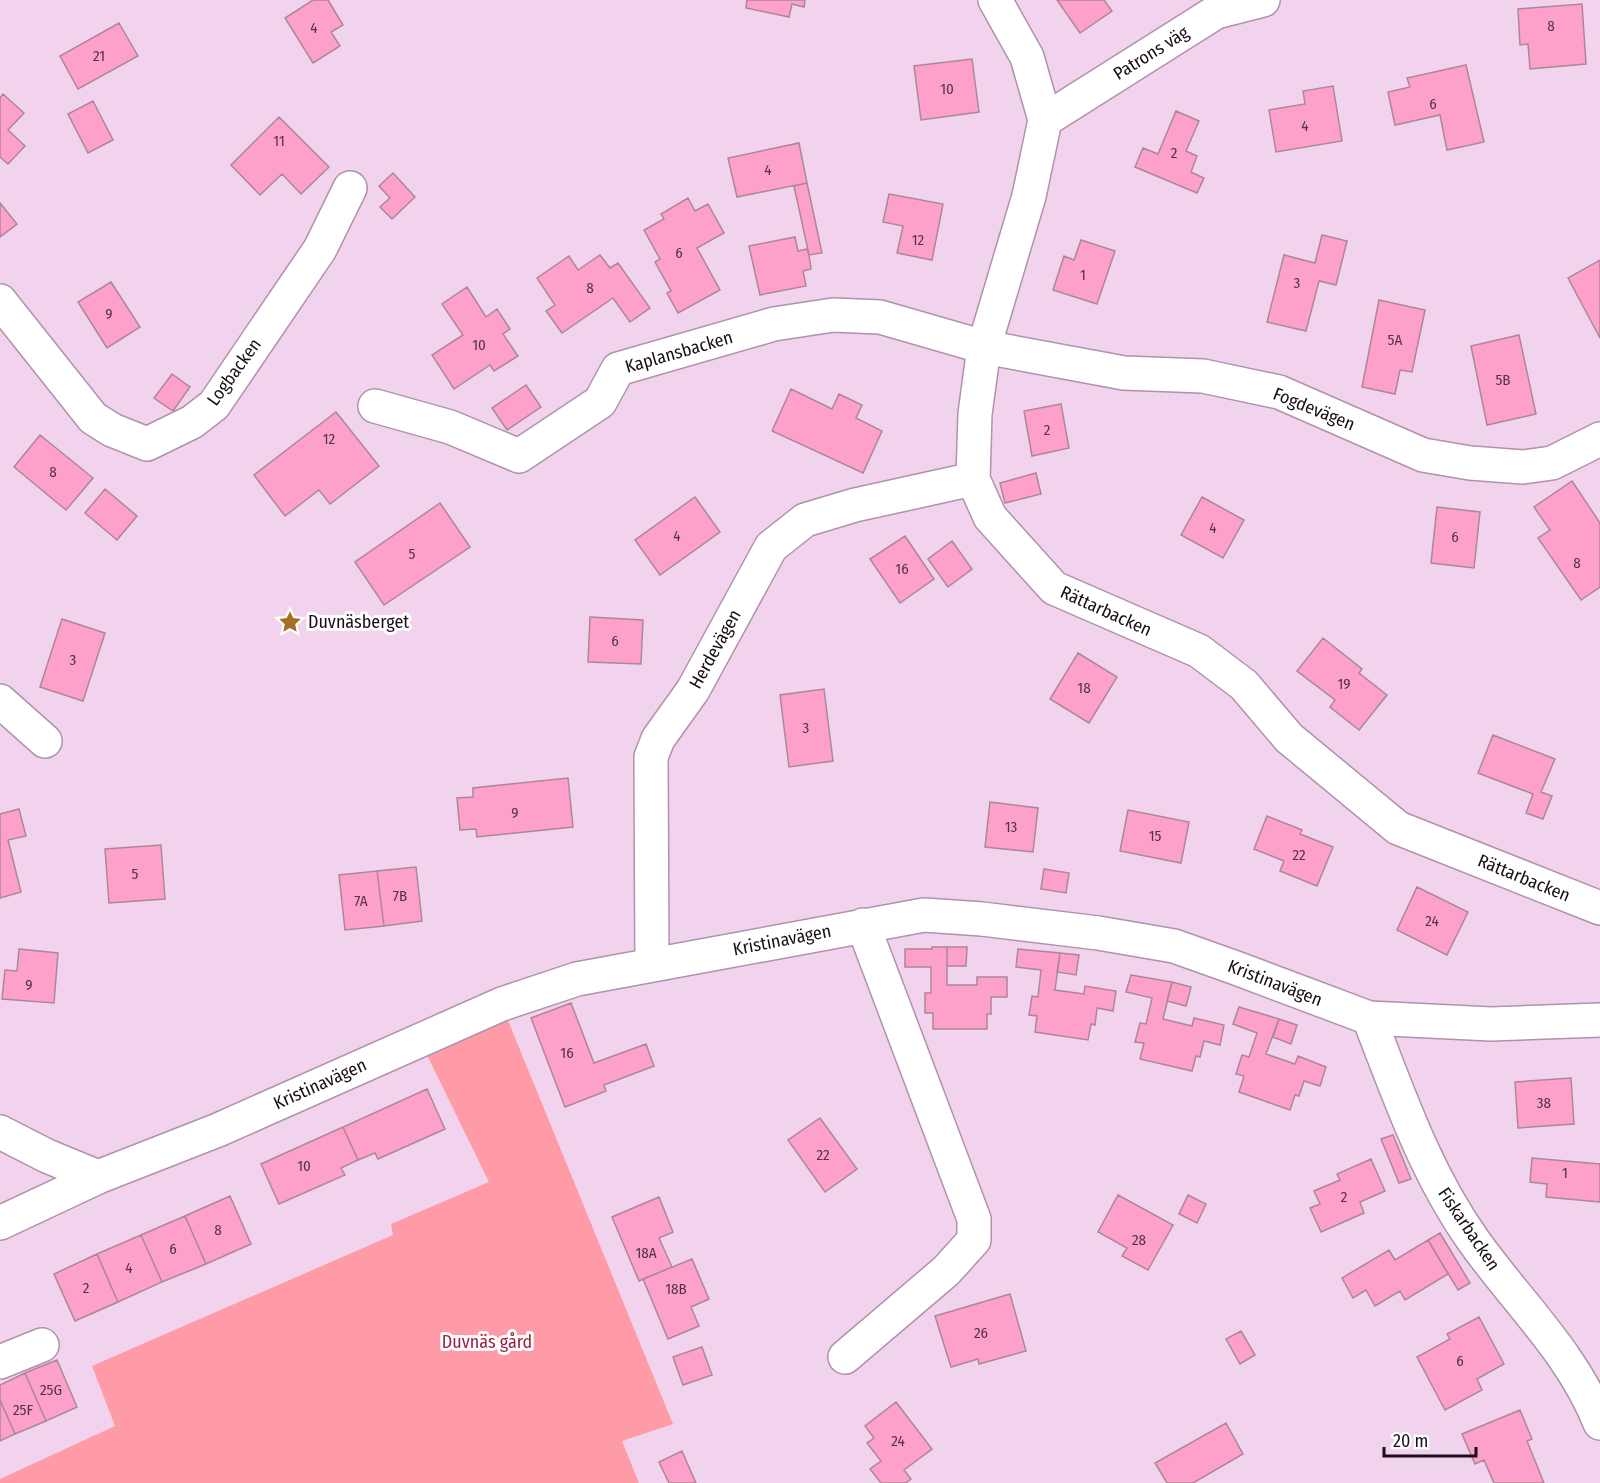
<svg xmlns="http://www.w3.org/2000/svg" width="1600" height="1483" font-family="'Fira Sans Condensed',sans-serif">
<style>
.green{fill:#ff9ba6}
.building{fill:#fda0ca;stroke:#ac8796;stroke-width:1.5}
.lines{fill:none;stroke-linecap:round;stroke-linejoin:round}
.minor-casing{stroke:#af92ab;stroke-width:36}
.minor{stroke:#fff;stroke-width:33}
.labels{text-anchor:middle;stroke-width:6;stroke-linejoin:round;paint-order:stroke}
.number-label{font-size:15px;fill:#533345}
.street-label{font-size:18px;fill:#1a0f19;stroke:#fff}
.poi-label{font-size:18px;fill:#1a0f19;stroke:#fff;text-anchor:start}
.park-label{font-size:18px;fill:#97243e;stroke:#fff}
</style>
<rect width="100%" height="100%" fill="#f2d3ee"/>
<path class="green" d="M507 1018 673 1424 622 1441 639 1483H0V1479L115 1426 92 1366 393 1235 391 1224 489 1182 426 1053Z"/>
<path class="building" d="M313 0H328L343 25 331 32 340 46 313 63 285 18Z
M747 0H805L804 7 792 4 789 17 746 8Z
M1057 0H1104L1112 11 1080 33Z
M1582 4 1586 64 1530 69 1528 44 1520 45 1518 9Z
M119 23 138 56 78 89 60 56Z
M972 59 979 112 921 120 914 66Z
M1466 65 1484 142 1447 150 1440 115 1395 125 1388 92 1410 87 1407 78Z
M1333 86 1342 141 1276 152 1269 110 1305 104 1303 91Z
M3 94 24 113 8 130 25 146 8 164 0 157V98Z
M93 101 113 140 88 153 68 114Z
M1176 111 1199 121 1186 151 1197 156 1191 172 1204 178 1197 193 1135 167 1143 148 1158 154Z
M279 117 329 167 301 194 282 174 260 195 231 165Z
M799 143 807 183 737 197 728 158Z
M393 173 415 197 392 219 380 207 390 198 379 186Z
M807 183 822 253 809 255 794 186Z
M889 194 943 204 932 260 897 253 903 226 883 222Z
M688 198 695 211 708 204 724 233 697 248 720 290 678 313 667 293 671 291 655 262 660 259 644 230 664 219 661 214Z
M0 203 17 224 0 237Z
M1322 235 1347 241 1336 285 1319 281 1306 331 1267 322 1284 255 1315 263Z
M795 237 798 251 807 249 809 255 811 269 803 271 806 286 760 295 749 246Z
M1081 240 1115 251 1097 304 1053 290 1064 256 1074 260Z
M600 255 610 268 618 263 650 308 630 322 613 298 562 333 546 311 555 305 537 278 569 256 578 270Z
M1600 260V338L1568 278Z
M111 282 140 327 107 348 78 302Z
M467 287 486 317 497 309 510 329 503 334 518 356 494 371 490 365 454 389 432 355 463 335 442 304Z
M1379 300 1425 310 1412 372 1400 370 1395 394 1362 387Z
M1519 335 1536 414 1487 425 1471 346Z
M172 374 190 387 173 411 154 398Z
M526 385 541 407 507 430 492 408Z
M791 389 832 409 839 394 862 405 856 418 882 431 863 473 772 431Z
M1061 404 1069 448 1032 456 1024 411Z
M336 412 379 466 330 504 319 490 285 516 254 475Z
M40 435 93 478 66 510 14 467Z
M1036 473 1041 494 1005 503 1000 483Z
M1572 481 1600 523V587L1581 600 1538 538 1550 530 1534 507Z
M105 489 137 516 117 540 85 513Z
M695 497 720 532 660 575 635 540Z
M1202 497 1244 520 1223 558 1181 535Z
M440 503 470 547 384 605 355 562Z
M1437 507 1480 512 1474 568 1431 563Z
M905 536 934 579 900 603 870 559Z
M952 541 972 569 948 587 928 559Z
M590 617 643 620 641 664 588 662Z
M62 619 105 633 83 701 40 687Z
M1323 638 1362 669 1359 673 1387 695 1359 730 1330 707 1335 700 1297 671Z
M1078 653 1117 677 1089 723 1050 699Z
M824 689 833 761 789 767 780 695Z
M1493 735 1555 759 1541 792 1552 796 1543 819 1526 813 1533 794 1478 773Z
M568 778 573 827 477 837 476 829 460 830 457 798 473 797V788Z
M990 802 1038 808 1033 852 985 847Z
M19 809 26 836 8 840 21 892 0 898V814Z
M1128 810 1189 822 1181 863 1120 851Z
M1267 816 1302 830 1300 834 1333 847 1317 886 1280 871 1284 861 1254 849Z
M161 845 165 899 109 903 105 849Z
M416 867 422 921 384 926 377 871Z
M1044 869 1069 873 1066 893 1041 889Z
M377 871 384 926 345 930 339 875Z
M1417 887 1468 912 1447 955 1397 930Z
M932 947H947V985H977V977H1007V997H991V1014H987V1029H933V1013H925V993H931V967H905V949H932Z
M947 947H967L966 966H947Z
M19 949 58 953 54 1003 2 999 5 970 17 971Z
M1018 949 1060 953 1055 990 1084 994 1085 986 1116 991 1113 1011 1097 1008 1095 1025 1091 1024 1088 1040 1035 1032 1037 1016 1029 1015 1032 996 1038 997 1041 970 1016 967Z
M1060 953 1079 955 1076 975 1057 972Z
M1131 975 1172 982 1163 1019 1192 1026 1194 1018 1224 1025 1220 1045 1204 1041 1200 1057 1196 1056 1192 1071 1140 1059 1144 1043 1135 1042 1140 1023 1146 1024 1152 998 1126 992Z
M1172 982 1191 987 1186 1006 1167 1001Z
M571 1003 594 1063 646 1044 654 1066 604 1085 606 1091 565 1107 531 1018Z
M1239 1007 1279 1019 1266 1054 1295 1064 1298 1056 1326 1067 1320 1086 1304 1081 1299 1096 1295 1095 1290 1110 1239 1092 1244 1076 1236 1074 1242 1055 1249 1057 1257 1033 1233 1024Z
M1279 1019 1297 1025 1291 1044 1273 1037Z
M1571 1078 1574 1124 1518 1128 1515 1082Z
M427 1089 445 1129 378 1159 375 1153 358 1160 343 1127Z
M820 1118 857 1169 825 1192 788 1140Z
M343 1127 358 1160 341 1168 345 1175 279 1204 261 1164Z
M1393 1135 1411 1179 1399 1183 1381 1139Z
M1532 1158 1600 1164V1202L1546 1197 1547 1184 1530 1182Z
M1371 1159 1385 1191 1360 1202 1364 1213 1321 1232 1310 1208 1320 1204 1314 1191 1340 1180 1337 1174Z
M1118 1195 1173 1225 1148 1270 1122 1256 1127 1248 1098 1232Z
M1188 1195 1206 1204 1197 1223 1179 1214Z
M230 1196 251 1244 206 1264 185 1216Z
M659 1197 673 1232 659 1238 672 1267 639 1281 612 1217Z
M185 1216 206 1264 162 1282 141 1235Z
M1440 1233 1470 1283 1458 1290 1428 1240Z
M141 1235 162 1282 118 1302 97 1254Z
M1428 1240 1448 1274 1405 1300 1400 1291 1375 1306 1366 1290 1353 1298 1342 1278 1389 1250 1395 1260Z
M97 1254 118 1302 75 1321 54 1274Z
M692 1259 709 1299 691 1307 699 1326 668 1339 643 1279Z
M1010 1294 1026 1351 979 1364 978 1359 951 1367 935 1316Z
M1479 1317 1504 1364 1477 1379 1482 1390 1445 1410 1417 1357 1450 1339 1447 1334Z
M1241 1331 1255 1355 1240 1364 1226 1339Z
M702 1347 712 1375 683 1385 673 1357Z
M57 1360 77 1407 46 1421 25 1373Z
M25 1373 46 1421 15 1434 0 1400V1385Z
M0 1400 15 1434 0 1441Z
M896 1402 932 1449 904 1470 911 1479 906 1483H881L870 1469 881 1461 867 1443 874 1438 865 1426Z
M1520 1410 1532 1439 1527 1441 1544 1483H1494L1484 1460 1475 1464 1462 1434Z
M1226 1423 1243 1454 1193 1483H1167L1155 1463Z
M682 1451 696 1483H669L659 1462Z"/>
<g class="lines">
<g class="minor-casing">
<path id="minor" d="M995 0 1027 57 1045 120 1029 196 984 347 975 414 973 479 990 517 1054 588 1199 651 1244 685 1289 738 1398 828 1600 908
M1045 120 1216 12 1263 0
M0 301 93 418 112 430 147 444 192 422 214 405 320 249 350 188
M375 406 450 427 519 456 600 402 618 369 774 324 833 315 880 317 984 347 1124 373 1203 376 1279 392 1423 455 1470 463 1523 467 1552 463 1600 439
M0 701 45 741
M652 964 651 757 658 739 693 690 771 547 805 520 855 505 973 479
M1369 1018C1399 1095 1425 1172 1473 1240 1516 1301 1572 1352 1600 1423
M0 1132 47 1156 98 1177
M0 1223 98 1177 218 1130 502 1004 577 979 924 915 982 919 1098 933 1174 946 1236 968 1369 1018 1491 1024 1600 1020
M845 1357 946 1271 974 1240V1219L863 925
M0 1362 42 1345"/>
</g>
<use href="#minor" class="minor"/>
</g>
<defs>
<g id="sight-bare" transform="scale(1.8)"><path d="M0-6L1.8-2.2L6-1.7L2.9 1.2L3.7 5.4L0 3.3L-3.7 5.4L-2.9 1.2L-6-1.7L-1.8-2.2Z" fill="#a17225" stroke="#fff" stroke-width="2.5" paint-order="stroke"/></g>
</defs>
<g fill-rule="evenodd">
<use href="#sight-bare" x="290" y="622"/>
</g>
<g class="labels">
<g class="number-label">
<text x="1551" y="31">8</text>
<text x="314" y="33">4</text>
<text x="99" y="61">21</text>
<text x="947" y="94">10</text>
<text x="1433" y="109">6</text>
<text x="1305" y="131">4</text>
<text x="279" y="146">11</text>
<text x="1174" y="158">2</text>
<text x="768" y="175">4</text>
<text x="918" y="245">12</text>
<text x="679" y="258">6</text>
<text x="1083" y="280">1</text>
<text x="1297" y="288">3</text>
<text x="590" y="293">8</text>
<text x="109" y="319">9</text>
<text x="1395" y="345">5A</text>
<text x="479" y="350">10</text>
<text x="1503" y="385">5B</text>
<text x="1047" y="435">2</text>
<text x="329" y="444">12</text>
<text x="53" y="477">8</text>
<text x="1213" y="533">4</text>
<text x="677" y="541">4</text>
<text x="1455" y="542">6</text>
<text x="412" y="559">5</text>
<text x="1577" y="568">8</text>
<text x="902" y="574">16</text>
<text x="615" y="646">6</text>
<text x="73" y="665">3</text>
<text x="1344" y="689">19</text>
<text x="1084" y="693">18</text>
<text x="806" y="733">3</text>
<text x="515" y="818">9</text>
<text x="1011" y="832">13</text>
<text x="1155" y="841">15</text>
<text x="1299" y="860">22</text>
<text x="135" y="879">5</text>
<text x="400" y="901">7B</text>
<text x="361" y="906">7A</text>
<text x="1432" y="926">24</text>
<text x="29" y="990">9</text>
<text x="567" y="1058">16</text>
<text x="1544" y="1108">38</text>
<text x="823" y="1160">22</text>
<text x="304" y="1171">10</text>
<text x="1565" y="1178">1</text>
<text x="1344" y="1202">2</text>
<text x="218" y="1235">8</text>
<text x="1139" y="1245">28</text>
<text x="173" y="1254">6</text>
<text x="646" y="1258">18A</text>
<text x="129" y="1273">4</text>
<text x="86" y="1293">2</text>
<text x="676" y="1294">18B</text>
<text x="981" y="1338">26</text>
<text x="1460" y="1366">6</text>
<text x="51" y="1395">25G</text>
<text x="23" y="1415">25F</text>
<text x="898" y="1446">24</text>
</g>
<g class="street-label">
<text transform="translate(1151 53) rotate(-32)" y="6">Patrons väg</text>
<text transform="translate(679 352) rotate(-16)" y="6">Kaplansbacken</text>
<text transform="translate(234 372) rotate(-54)" y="6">Logbacken</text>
<text transform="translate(1314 409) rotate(22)" y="6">Fogdevägen</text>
<text transform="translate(1106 611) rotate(24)" y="6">Rättarbacken</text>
<text transform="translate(715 649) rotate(-61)" y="6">Herdevägen</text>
<text transform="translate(1524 878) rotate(22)" y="6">Rättarbacken</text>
<text transform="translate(782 940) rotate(-11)" y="6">Kristinavägen</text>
<text transform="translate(1275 983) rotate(21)" y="6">Kristinavägen</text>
<text transform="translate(320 1084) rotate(-24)" y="6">Kristinavägen</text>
<text transform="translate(1469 1229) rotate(56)" y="6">Fiskarbacken</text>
</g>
<g class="poi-label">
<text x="308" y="628">Duvnäsberget</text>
</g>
<g class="park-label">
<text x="487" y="1348">Duvnäs gård</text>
</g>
</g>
<path d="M1384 1447v9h92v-9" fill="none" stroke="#1a0f19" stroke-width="3"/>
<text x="1393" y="1447" font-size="18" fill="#1a0f19" stroke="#ffffff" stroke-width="4.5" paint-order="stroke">20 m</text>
</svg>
